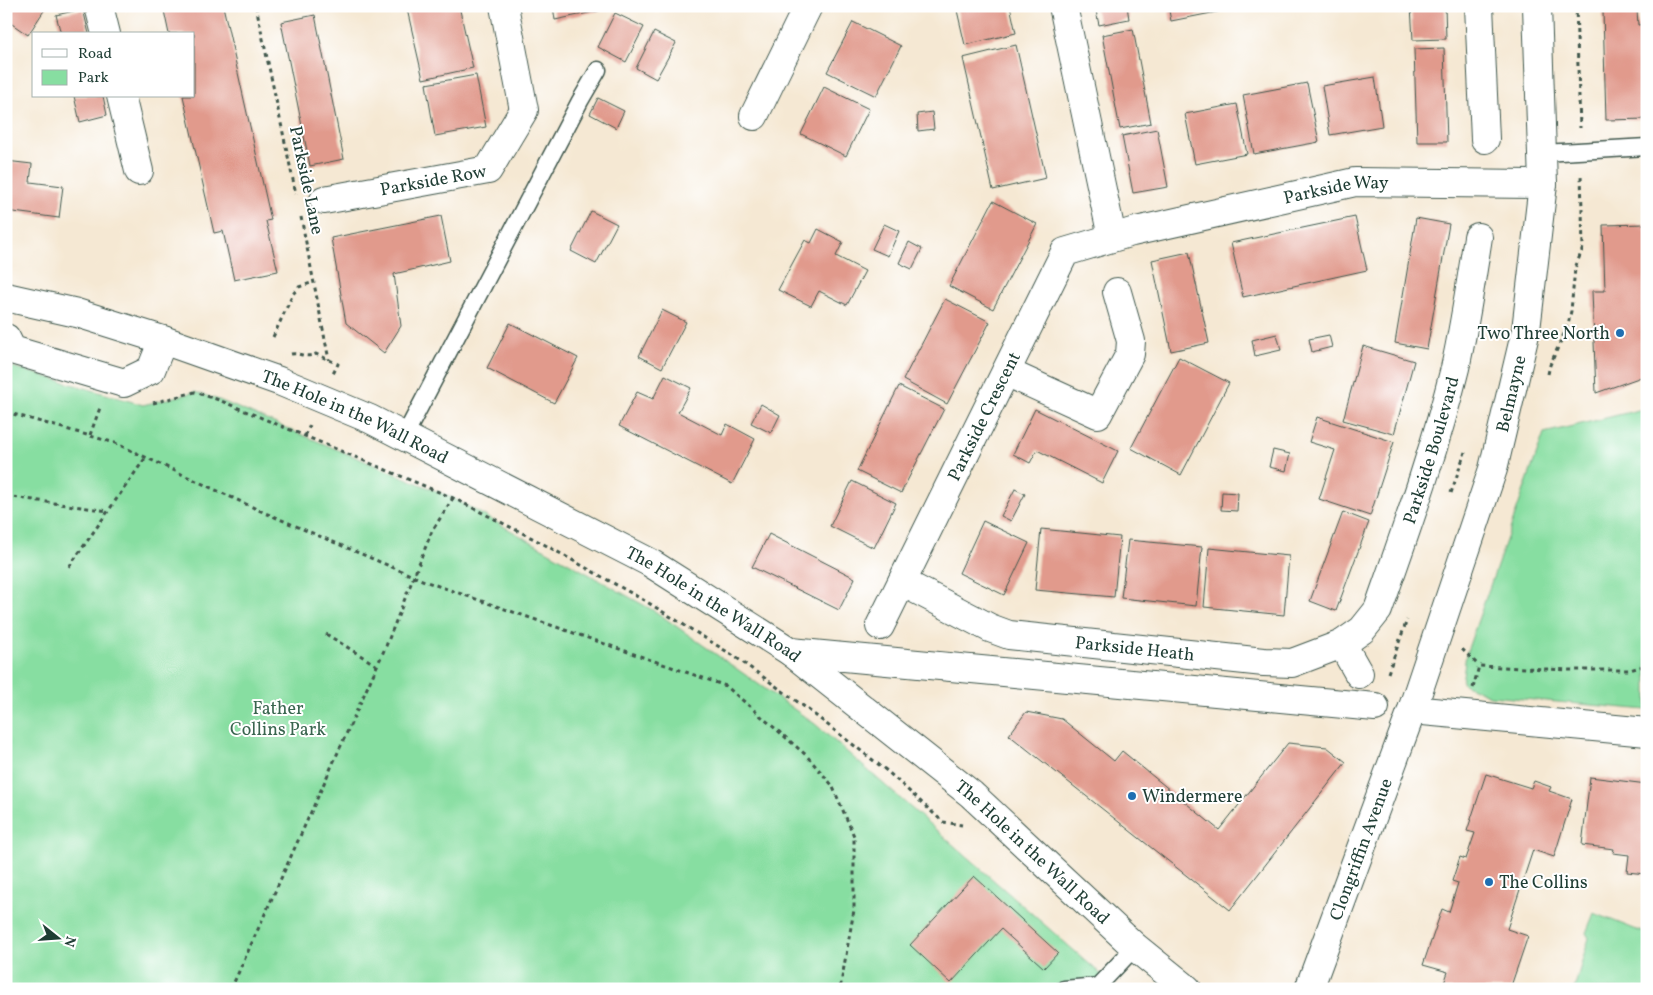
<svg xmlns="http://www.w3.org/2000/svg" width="1653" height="995" font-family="Vollkorn,serif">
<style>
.green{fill:#87dea1;stroke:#538e6a}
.building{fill:#e19a8c}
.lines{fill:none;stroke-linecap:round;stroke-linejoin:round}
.service-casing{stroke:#3f574c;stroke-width:19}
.minor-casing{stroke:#3f574c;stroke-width:30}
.tertiary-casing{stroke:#3f574c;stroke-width:30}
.path{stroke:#3f574c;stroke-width:3;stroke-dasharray:4 4;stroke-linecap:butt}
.service{stroke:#fff;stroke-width:16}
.minor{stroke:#fff;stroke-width:28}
.tertiary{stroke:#fff;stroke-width:28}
.poi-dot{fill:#1f6fb2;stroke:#fff;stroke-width:2}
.labels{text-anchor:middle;stroke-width:4;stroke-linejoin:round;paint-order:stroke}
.street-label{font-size:18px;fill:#1f3d34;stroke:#fff}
.poi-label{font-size:18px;fill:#1f3d34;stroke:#fff;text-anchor:start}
.park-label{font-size:18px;fill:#39654f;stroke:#fff}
</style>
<rect width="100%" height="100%" fill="#fff"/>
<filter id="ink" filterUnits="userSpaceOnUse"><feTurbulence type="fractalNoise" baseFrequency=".02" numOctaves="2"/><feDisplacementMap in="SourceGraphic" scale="10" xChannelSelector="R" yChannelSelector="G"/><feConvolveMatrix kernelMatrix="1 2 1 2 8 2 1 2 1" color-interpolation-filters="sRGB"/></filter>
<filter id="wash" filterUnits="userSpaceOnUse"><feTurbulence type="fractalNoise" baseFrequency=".0096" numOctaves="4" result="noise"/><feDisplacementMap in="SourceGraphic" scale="20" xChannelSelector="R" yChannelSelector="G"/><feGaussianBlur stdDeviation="1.12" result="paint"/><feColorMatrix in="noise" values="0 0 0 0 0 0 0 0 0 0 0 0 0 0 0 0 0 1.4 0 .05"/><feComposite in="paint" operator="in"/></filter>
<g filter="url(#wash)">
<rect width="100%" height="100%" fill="#f5e8d3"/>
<path class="green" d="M6 365 143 405 195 392 219 400 453 498 656 612 815 724 1118 989H6Z
M1647 408V710L1490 696 1462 683 1466 654 1544 433Z
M1594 913 1647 934V989H1574L1589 938 1586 933Z"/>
<g id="blocks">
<path class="building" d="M6 6H47L28 35 6 20Z
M163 6H223L271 220 266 221 278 271 234 280 223 231 214 233 183 96H194V34H169Z
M418 6H459L473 68 423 79 407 9Z
M553 6H611L612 8 555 20Z
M956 6H1010L1016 33 965 45Z
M1095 6H1127L1129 19 1099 25Z
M1168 6H1242V7L1171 21Z
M1411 6H1445L1446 39 1413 40Z
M83 9 89 34H61L56 15Z
M1637 10 1638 25 1647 24V119L1606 120 1603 11Z
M615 13 644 27 626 62 598 47Z
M315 15 344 159 310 166 281 22Z
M853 22 901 46 876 96 827 72Z
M1133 29 1151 123 1120 129 1102 35Z
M654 32 676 43 656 79 636 68Z
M1016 45 1046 178 993 190 963 58Z
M1444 48 1447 142H1417L1414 49Z
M476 75 486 127 435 136 426 84Z
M1375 77 1382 126 1330 135 1322 86Z
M1307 83 1319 142 1254 154 1243 95Z
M824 87 869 109 846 156 801 134Z
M74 96H103L107 115 80 122Z
M598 98 624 111 616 128 590 114Z
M1237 104 1247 154 1195 164 1185 114Z
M932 112 934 129 918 131 917 114Z
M1157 129 1168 187 1133 193 1122 136Z
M6 161 32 164 30 182 63 186 59 218 6 211Z
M993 201 1037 224 993 309 949 286Z
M591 211 617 224 596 264 571 251Z
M441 216 450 261 394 274 401 326 384 353 346 323 331 238Z
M1355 217 1367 270 1243 297 1231 243Z
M1416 218 1449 224 1427 349 1395 343Z
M884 224 899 231 888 256 872 249Z
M1647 224V375L1596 393 1592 291H1605L1603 225Z
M818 229 843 242 836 256 865 271 847 305 819 291 811 306 778 290 805 240 811 243Z
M909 242 922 249 912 269 899 263Z
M1189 252 1209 343 1171 351 1152 260Z
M945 299 990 322 947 404 903 380Z
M662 310 686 322 662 368 639 356Z
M510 323 578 358 554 403 487 368Z
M1277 334 1281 350 1255 356 1252 340Z
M1329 335 1332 347 1312 352 1309 339Z
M1363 346 1414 361 1394 434 1343 420Z
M1179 357 1229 383 1181 475 1131 448Z
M665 375 691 388 678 412 722 435 727 424 755 439 732 484 619 426 637 392 653 399Z
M899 386 944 409 901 493 857 471Z
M761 404 780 415 771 433 751 423Z
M1035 409 1118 451 1102 483 1037 450 1030 463 1013 454Z
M1317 417 1394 442 1370 516 1319 499 1335 450 1309 442Z
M1273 450 1290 454 1286 471 1269 467Z
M852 481 896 503 874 548 830 526Z
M1015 489 1025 494 1011 521 1001 516Z
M1222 492 1238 493 1237 511 1221 510Z
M1343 512 1369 522 1336 611 1310 601Z
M983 521 1029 543 1004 595 959 573Z
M1041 529 1120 537 1114 597 1035 590Z
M769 534 855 578 839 610 752 567Z
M1128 540 1202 547 1196 606 1121 598Z
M1209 548 1289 556 1284 615 1204 607Z
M1026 712 1062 719 1114 761 1122 751 1219 830 1288 743 1327 747 1346 762 1230 910 1009 735Z
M1486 774 1531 788 1534 781 1551 787 1549 791 1572 799 1554 857 1533 850 1507 929 1528 936 1510 989H1442L1448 972 1423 965 1442 909 1449 912 1458 883 1452 881 1460 857 1466 859 1475 833 1467 831Z
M1590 777 1647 784 1646 874 1627 872 1629 855 1613 853 1614 849 1582 845Z
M974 876 1058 953 1044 968 1001 929 951 983 910 945Z"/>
</g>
</g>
<g filter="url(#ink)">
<use href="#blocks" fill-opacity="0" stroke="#3f574c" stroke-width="1"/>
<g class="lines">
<g class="service-casing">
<path id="service" d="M1543 153 1647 147
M404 437 580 101 598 70
M1064 989 1098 986 1135 947"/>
</g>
<g class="minor-casing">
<g id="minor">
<path d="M99 6 106 34"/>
<path d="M1063 6 1112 237"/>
<path d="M1479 6 1485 139"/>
<path d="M121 96 139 171"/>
<path d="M754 116 808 6"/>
<path id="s1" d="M324 200 488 170 524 110 504 6"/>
<path d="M6 338 12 350 124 383 151 370 163 340"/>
<path d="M1006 372 1098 414 1130 354 1131 341 1117 292"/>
<path id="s2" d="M902 582 990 628 1009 635 1264 662 1292 663 1342 644 1362 630 1378 610C1406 530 1435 450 1455 368 1465 324 1471 281 1478 237"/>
<path id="s3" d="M880 626 1065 252 1132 232 1355 182 1543 184"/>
<path d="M1342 644 1359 674"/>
<path d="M791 652 1375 707"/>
<path d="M1412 710 1647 732"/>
</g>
</g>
<g class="tertiary-casing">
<g id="tertiary">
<path id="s4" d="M6 297 77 313 163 340 279 381 370 419 649 562 791 652 971 794 1135 947 1187 989"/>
<path id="s5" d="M1309 989 1412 710 1493 469 1526 330 1543 184 1537 6"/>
</g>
</g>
<path class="path" d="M256 6 296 194
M1576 6 1580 128
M301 217 329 360
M273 337 293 294 299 287 314 282
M291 354C301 352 304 359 316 354L338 364 333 374
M1548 374 1550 365 1568 325 1571 311 1575 268 1583 248 1581 174
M153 403 195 392 219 400 453 498 540 542 647 602 734 656 802 705 887 771 943 822 962 825
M6 412 115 443 263 512 427 582 726 686 806 755 832 785 854 836V910L840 989
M90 435 101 405
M305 436 310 425
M1451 493 1465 452
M6 496 108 511
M69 567 146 457
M326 634 376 665
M1462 649 1479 666
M1388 673 1407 620
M1473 688 1479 666 1569 670H1630L1647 665
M231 989 386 646 432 531 453 498"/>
<use href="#service" class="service"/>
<use href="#minor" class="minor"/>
<use href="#tertiary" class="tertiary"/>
</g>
</g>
<g class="poi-dot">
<circle cx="1620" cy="333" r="5"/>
<circle cx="1132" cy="796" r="5"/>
<circle cx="1489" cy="882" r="5"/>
</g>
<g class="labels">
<g class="street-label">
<text dy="6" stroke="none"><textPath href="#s1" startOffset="111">Parkside Row</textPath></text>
<text transform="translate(307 180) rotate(78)" y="6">Parkside Lane</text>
<text dy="6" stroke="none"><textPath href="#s3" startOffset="696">Parkside Way</textPath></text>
<text dy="6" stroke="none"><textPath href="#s5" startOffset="629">Belmayne</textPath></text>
<text dy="6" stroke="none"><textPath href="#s4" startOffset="370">The Hole in the Wall Road</textPath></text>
<text dy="6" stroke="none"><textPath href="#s3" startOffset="234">Parkside Crescent</textPath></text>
<text dy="6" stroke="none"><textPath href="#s2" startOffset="676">Parkside Boulevard</textPath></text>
<text dy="6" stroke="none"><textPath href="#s4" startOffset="775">The Hole in the Wall Road</textPath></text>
<text dy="6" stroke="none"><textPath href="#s2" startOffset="246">Parkside Heath</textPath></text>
<text dy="6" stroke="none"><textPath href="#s5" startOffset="149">Clongriffin Avenue</textPath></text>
<text dy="6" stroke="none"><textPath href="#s4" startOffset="1180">The Hole in the Wall Road</textPath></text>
</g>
<g class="poi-label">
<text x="1610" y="339" text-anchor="end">Two Three North</text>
<text x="1142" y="802">Windermere</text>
<text x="1499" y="888">The Collins</text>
</g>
<g class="park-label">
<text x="278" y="714">Father<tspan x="278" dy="21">Collins Park</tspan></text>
</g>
</g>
<rect width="1653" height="995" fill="none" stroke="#fff" stroke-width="25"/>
<rect x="32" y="32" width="162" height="65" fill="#ffffff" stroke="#a5b1ae"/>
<rect x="42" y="49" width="25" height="8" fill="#ffffff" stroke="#a5b1ae"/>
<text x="78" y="58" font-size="15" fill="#1f3d34">Road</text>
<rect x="42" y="70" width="25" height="15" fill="#87dea1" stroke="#a5b1ae"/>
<text x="78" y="82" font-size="15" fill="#1f3d34">Park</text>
<g transform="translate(58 938) rotate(107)" stroke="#ffffff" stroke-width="4" paint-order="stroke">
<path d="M0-4L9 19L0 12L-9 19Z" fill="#1f3d34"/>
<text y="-8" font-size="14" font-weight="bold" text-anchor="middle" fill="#1f3d34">N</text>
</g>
</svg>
